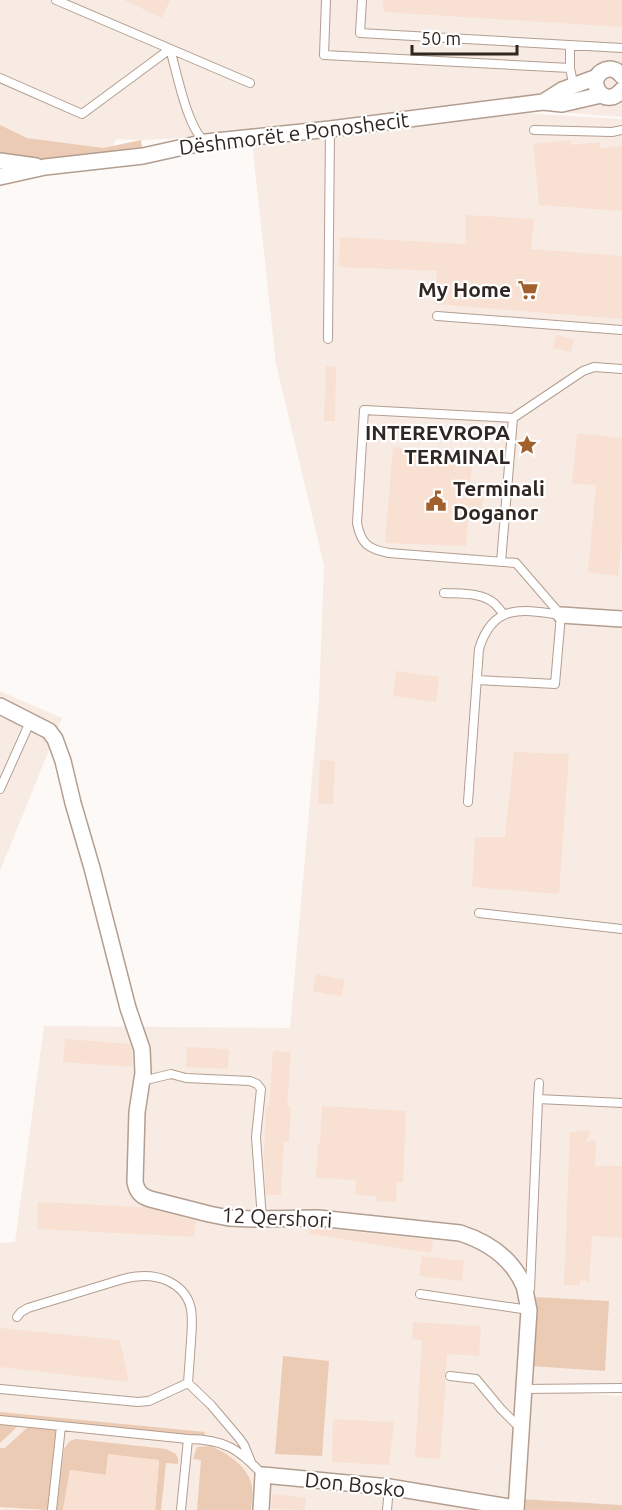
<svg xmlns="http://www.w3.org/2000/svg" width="622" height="1510" font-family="Ubuntu,sans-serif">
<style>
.built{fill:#f7ebe3}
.green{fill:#eccbb4}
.building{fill:#f8e1d2}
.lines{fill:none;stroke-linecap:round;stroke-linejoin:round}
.service-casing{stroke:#b39e90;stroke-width:10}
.minor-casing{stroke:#b39e90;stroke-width:18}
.service{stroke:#fff;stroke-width:8}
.minor{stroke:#fff;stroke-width:15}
.labels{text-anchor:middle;stroke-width:4.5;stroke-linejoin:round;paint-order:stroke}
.street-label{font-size:21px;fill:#302722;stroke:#fff}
.poi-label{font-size:21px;font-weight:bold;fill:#302722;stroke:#fff;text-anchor:end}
</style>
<rect width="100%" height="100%" fill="#fdf9f6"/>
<path class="built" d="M0 0H622V117L488 107 250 135 141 140 116 139 110 152 27 138 0 127Z
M488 111 622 119V1391L525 1386 517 1510H0V1243L15 1242 44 1026 290 1028 319 698 324 565 276 364 252 142Z
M0 691 62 718 0 871Z
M529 1390 622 1396V1505L521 1499Z"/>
<path class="green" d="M0 125 27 138 103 148 141 140 143 156 0 177Z
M534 1297 609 1301 605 1371 530 1366Z
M283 1356 329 1361 322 1456 275 1454Z
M0 1412 205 1432 204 1437 0 1417Z
M2 1423 19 1425 0 1443V1424Z
M29 1426 57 1429 48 1510 0 1507V1448H5Z
M76 1439 166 1449C175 1453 179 1454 178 1464L166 1463 161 1510H155L159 1460 108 1455 106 1475 70 1470 63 1510H56L64 1449 70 1441Z
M211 1446C228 1454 248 1466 252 1486 253 1493 252 1502 251 1510H197L201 1460 193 1459 197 1447Z
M521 1499 622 1505V1510H521Z"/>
<path class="building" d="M124 0H170L162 18Z
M383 0H622V27L384 12Z
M571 140V145L600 142V148L622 146V211L539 205 533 144Z
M466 215 534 219 531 249 622 256V319L434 304 437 271 339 267 340 237 465 244Z
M556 335 574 339 571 352 553 348Z
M326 366 336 367 335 421H324Z
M577 433 622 438V538L618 576 588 572 596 485 572 484Z
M393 447 474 455 470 483 484 486 481 518 468 517 466 546 385 543Z
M396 671 439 677 436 702 393 696Z
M514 752 569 754 559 894 472 887 475 837H505Z
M320 760 335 761 333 804H318Z
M316 974 345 980 341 997 313 991Z
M65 1039 130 1044 132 1051V1067L63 1062Z
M187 1047 229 1049 228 1069 186 1067Z
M273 1051 291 1052 287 1107H291L289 1142 284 1141 281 1195H266L264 1157 266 1106H269Z
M322 1106 406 1111 403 1182H397L396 1202 376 1201 377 1196 355 1195 356 1180 316 1178 318 1143 320 1144Z
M591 1130 586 1142 596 1140 595 1166H622V1238L592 1236 589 1282 580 1279V1285H564L570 1132Z
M38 1202 145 1207 196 1221 194 1237 37 1229Z
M310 1228H318L433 1240 431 1253 309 1234Z
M422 1256 464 1261 462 1281 419 1276Z
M413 1322 481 1326 479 1356 447 1354 446 1372 444 1376 446 1380 440 1459 415 1457 422 1340 412 1339Z
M0 1328 120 1340 129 1382 0 1367Z
M333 1419 394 1422 389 1465 332 1462Z
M108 1454 159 1460 155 1510H63L70 1470 106 1475Z
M273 1494 306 1498 305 1510 271 1509Z"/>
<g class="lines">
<g class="service-casing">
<path id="service" d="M56 0 250 83
M326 0 324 55 570 68
M362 0 360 33 622 48
M570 45V68L574 88
M170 49C177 73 187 127 205 142
M0 78 82 114 170 49
M534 130 612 132 622 130
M437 316 622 330
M328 339 330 129
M513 418 583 371 594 367 622 369
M444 593C460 594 482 592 495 604 498 607 501 611 504 615
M477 680 555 684 561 615 516 563 389 553C368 549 361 544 357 523L364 410 513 418 501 562
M0 789 30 722
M468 802 479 649C493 603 522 609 561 615
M479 913 622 929
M142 1081 171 1074 186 1078 250 1081 257 1084 261 1089 256 1137 262 1219
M538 1099 539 1083
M530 1289 538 1099 622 1103
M420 1294 529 1310V1307
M450 1376 476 1379 501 1409 520 1428
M188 1383 211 1405 239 1438 244 1445 251 1462
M0 1389 138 1402 149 1401 188 1383C189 1369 190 1355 191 1341 193 1316 195 1294 168 1281 153 1274 138 1275 123 1279L28 1308 21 1312 17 1317
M523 1389 622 1388
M0 1420 61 1426
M188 1439C224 1439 239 1449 263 1475
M52 1510 61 1426 188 1439 181 1510
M387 1510 389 1487"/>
</g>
<g class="minor-casing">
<path id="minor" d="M622 76C618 71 612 67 605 70 584 78 603 112 622 90
M543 102 562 90 597 77
M0 161 36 166
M0 177 45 167 143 156 206 142 330 129 543 102 562 104 601 95
M561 615 622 619
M0 706 49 731 55 739 63 761 73 803 92 868 128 1008 142 1049 143 1073 137 1112 135 1182C137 1192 141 1196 150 1199L209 1214 229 1218 253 1219 318 1218 460 1233C488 1242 512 1258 524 1286 526 1293 527 1302 529 1310L516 1510
M261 1510 263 1475 389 1487 516 1508"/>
</g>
<use href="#service" class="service"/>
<use href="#minor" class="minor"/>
</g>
<defs>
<g id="supermarket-bare" transform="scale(1.62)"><path d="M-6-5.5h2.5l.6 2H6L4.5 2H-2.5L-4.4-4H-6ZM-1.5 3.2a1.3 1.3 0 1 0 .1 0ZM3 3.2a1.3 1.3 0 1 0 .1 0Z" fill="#a2602d" stroke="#fff" stroke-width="2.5" paint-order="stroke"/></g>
<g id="sight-bare" transform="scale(1.62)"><path d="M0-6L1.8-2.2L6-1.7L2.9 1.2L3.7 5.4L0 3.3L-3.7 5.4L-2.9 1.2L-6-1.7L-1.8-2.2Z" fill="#a2602d" stroke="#fff" stroke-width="2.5" paint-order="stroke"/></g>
<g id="civic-bare" transform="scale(1.62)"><path d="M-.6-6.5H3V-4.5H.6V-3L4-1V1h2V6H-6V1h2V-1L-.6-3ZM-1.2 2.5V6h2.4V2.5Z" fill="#a2602d" stroke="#fff" stroke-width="2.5" paint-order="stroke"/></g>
</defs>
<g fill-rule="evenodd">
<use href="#supermarket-bare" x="528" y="290"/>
<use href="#sight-bare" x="527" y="445"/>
<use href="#civic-bare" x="436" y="501"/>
</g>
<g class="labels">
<g class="street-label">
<text transform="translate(294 134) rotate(-7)" y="7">Dëshmorët e Ponoshecit</text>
<text transform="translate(277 1218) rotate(3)" y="7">12 Qershori</text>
<text transform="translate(355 1485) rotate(6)" y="7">Don Bosko</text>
</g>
<g class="poi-label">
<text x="511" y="297">My Home</text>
<text x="510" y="440">INTEREVROPA<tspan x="510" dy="24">TERMINAL</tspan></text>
<text x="453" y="496" text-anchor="start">Terminali<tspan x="453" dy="24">Doganor</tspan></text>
</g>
</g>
<path d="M412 45v9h105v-9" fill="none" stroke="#302722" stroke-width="3"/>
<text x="421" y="45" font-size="18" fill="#302722" stroke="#ffffff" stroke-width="4.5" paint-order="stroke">50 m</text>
</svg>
